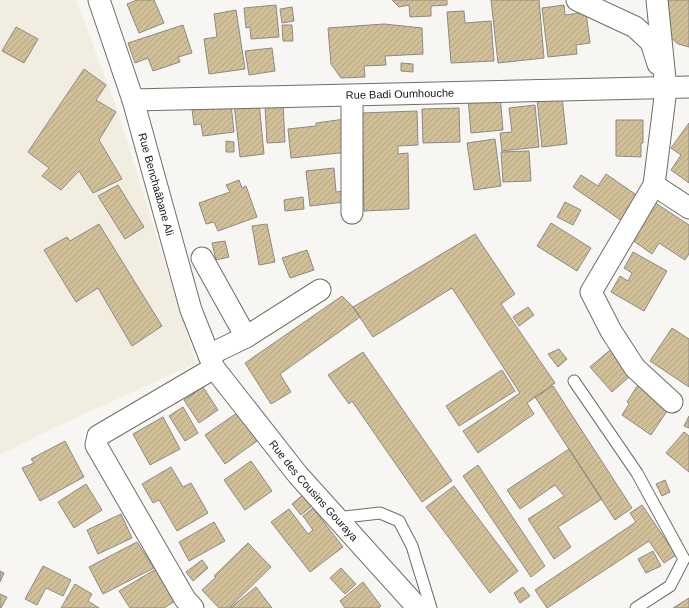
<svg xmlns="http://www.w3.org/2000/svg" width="689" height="608" font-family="Arial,sans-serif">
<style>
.built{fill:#f2ede1}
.building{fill:url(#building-hatch);stroke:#8c8a86}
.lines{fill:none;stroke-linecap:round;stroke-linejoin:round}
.lane-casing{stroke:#6f6e6a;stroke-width:13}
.street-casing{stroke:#6f6e6a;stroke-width:23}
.lane{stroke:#fff;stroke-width:11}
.street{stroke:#fff;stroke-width:21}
.labels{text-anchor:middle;stroke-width:3.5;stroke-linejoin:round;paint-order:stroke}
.street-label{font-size:11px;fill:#181816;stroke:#fff}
</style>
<defs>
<pattern id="building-hatch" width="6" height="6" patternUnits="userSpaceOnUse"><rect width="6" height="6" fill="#d1c097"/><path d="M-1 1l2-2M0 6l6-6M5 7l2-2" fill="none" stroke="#b3a481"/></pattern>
</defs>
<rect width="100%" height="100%" fill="#f8f6f2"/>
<path class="built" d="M0 0H76L117 109 196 363 45 432 0 455Z"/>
<path class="building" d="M137 0H154L164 23 139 33 127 4Z
M392 0H447V5L431 6V16L410 17 409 5 399 7Z
M491 0H539L544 58 498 63Z
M665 0H689V47L678 44 670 37Z
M276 5 279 37 251 39 250 27 246 28 244 8Z
M564 5 565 15 586 12 590 43 576 45 577 54 548 57 542 8Z
M292 7 294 21 282 23 280 9Z
M236 10 245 69 209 74 204 39 217 37 214 14Z
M464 11 465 23 491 21 494 61 451 63 447 12Z
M384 24 422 28 423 54 385 56 386 65 364 66 365 77 341 78 331 64 328 28Z
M183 25 192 53 178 57 180 62 153 71 148 58 135 63 128 43Z
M282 25H292L293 41H283Z
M16 27 38 39 24 63 2 51Z
M272 48 275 71 249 75 245 51Z
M401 63 413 64V72L401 71Z
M84 69 106 85 96 100 116 112 99 140 122 179 93 193 79 171 61 190 42 176 49 168 28 152Z
M500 95 503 130 471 133 468 98Z
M562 96 567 144 542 147 537 99Z
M259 102 264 154 240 157 234 104Z
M231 104 234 132 203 136 201 124 194 125 192 109Z
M283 104 285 142 267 143 265 105Z
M535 105 539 147 502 151 500 133 512 132 509 108Z
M459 108 460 142 423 143 422 109Z
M417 111 418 145 398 146V154L408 153 409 209 364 211 362 113Z
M345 119 349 152 291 158 288 129 316 126V123Z
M616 120H643V143H641V157L616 156Z
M689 123V183L671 170 681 155 671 148Z
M495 139 501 186 474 190 467 143Z
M226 141 234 142V152H226Z
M529 151 531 181 503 182 501 152Z
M334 168 336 192 344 191 345 202 310 206 306 171Z
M606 174 638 196 622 221 573 187 581 175 598 186Z
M239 180 242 188 246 186 257 217 218 231 214 222 206 224 199 203 230 192 226 185Z
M118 185 144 227 125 239 98 196Z
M303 197 304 209 285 211 284 200Z
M651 200 689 225V254L685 260 659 243 652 254 628 237Z
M565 202 581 210 573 225 557 217Z
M551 223 591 248 577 271 537 246Z
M99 224 162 326 132 346 98 288 76 302 44 250 67 237 70 241Z
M267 224 275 262 259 265 252 226Z
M475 234 515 294 501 304 555 383 527 403 534 414 478 453 463 431 520 393 452 288 373 337 353 307Z
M225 241 229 257 216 260 212 243Z
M307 250 314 270 290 278 282 258Z
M633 252 667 271 644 311 611 292 620 276 628 281 632 273 624 268Z
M342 296 353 307 360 317 280 374 291 392 271 404 245 363Z
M528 307 534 315 519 326 513 317Z
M672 328 689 339V387L650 361Z
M616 345 637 370 612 392 590 367Z
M559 349 567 359 558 367 548 354Z
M363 352 452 481 422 502 352 401 349 404 328 375Z
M502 370 515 391 459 426 446 406Z
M641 380 673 402 651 435 622 415 629 404 627 402Z
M553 386 632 508 615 520 535 397Z
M203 387 218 410 199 423 184 400Z
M183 407 198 433 185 441 169 416Z
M237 413 257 441 225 464 205 435Z
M689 416V428L684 426Z
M163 417 180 449 150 465 133 434Z
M684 432 689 436V472L666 453Z
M65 441 84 477 40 501 22 468 34 463 31 459Z
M569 449 602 499 558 527 571 547 554 559 528 519 564 496 555 485 520 509 507 490Z
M251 461 272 491 245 510 224 480Z
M478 465 545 566 531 577 463 476Z
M171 467 183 487 191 483 208 513 177 531 159 500 153 503 142 484Z
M665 480 670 492 662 496 656 484Z
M86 484 102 510 74 528 58 502Z
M454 486 518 571 490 593 426 507Z
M304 494 313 505 301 515 292 504Z
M642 505 676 555 664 563 649 541 547 608 535 590 636 522 630 513Z
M313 508 343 547 310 572 271 522 289 509 308 534 313 530 303 516Z
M121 514 132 538 98 554 87 530Z
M214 522 225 541 189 561 179 542Z
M137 542 154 568 103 594 89 567Z
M248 543 271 567 229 608H219L202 590 216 577 214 576Z
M653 551 661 566 646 573 638 559Z
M202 560 208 568 193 581 186 572Z
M43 566 71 580 63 596 46 588 37 605 25 599Z
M341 568 356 584 345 594 330 578Z
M156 569 175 601 164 608H130L119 591Z
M0 571 4 573 0 582Z
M363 582 381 606 379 608H345L340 601Z
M75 584 92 594 88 601 99 608H61Z
M256 587 272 608H230Z
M523 587 530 596 520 603 514 593Z
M0 594 7 597 1 608H0Z
M689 598V608H673Z"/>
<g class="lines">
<g class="lane-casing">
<path id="lane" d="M574 381 637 473 684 559 670 586 636 608
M336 518 380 513 399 521 412 546 431 608"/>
</g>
<g class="street-casing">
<g id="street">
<path id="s1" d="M99 0 133 100 191 310 214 368 298 475 418 608"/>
<path d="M577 0 635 27 651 42 658 64"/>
<path d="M657 0 666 89 654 185 689 208"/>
<path d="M352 96V213"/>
<path id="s2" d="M133 100 689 87"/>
<path d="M654 185 591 292 611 331 635 368 672 402"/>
<path d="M202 258 246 337"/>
<path d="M209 355 246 337 320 290"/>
<path d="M193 608 185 599 96 445 98 436 214 368"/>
</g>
</g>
<use href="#lane" class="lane"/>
<use href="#street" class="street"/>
</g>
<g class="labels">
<g class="street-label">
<text dy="4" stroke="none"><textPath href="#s2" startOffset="267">Rue Badi Oumhouche</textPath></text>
<text dy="4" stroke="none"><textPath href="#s1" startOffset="193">Rue Benchaâbane Ali</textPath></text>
<text dy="4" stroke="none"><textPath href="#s1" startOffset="544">Rue des Cousins Gouraya</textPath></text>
</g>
</g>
</svg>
